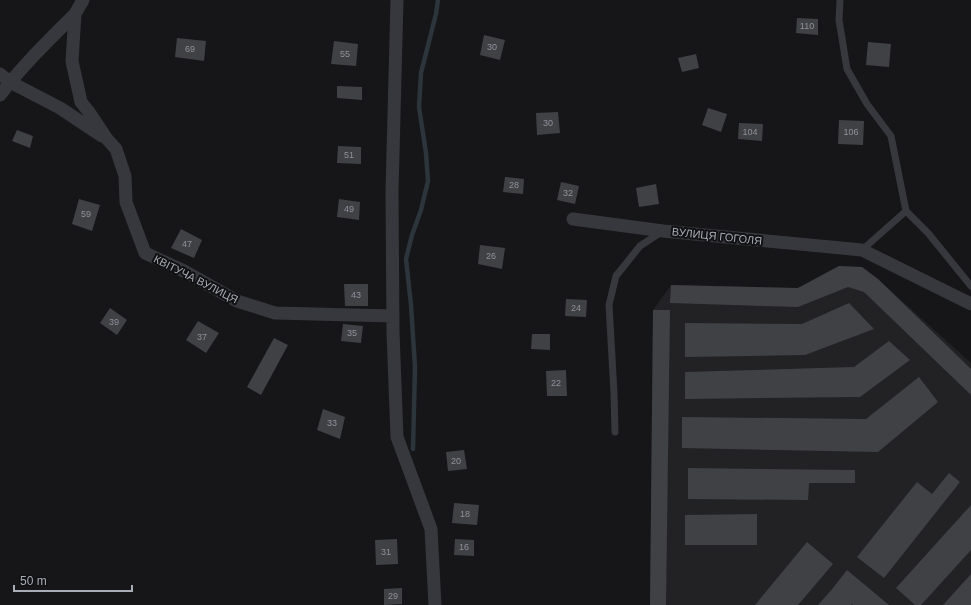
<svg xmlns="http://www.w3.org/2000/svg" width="971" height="605" font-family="Arial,sans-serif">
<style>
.built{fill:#222225}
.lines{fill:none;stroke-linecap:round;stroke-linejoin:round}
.stream{stroke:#2c353c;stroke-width:4.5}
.building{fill:#404145}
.lane{stroke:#37383d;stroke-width:7}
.street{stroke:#37383d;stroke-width:13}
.labels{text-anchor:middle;stroke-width:4;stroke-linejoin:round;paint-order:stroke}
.number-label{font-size:9px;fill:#8e929b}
.street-label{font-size:11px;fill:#a8adb8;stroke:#111113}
</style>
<rect width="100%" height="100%" fill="#161618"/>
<path class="built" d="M839 266 862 267 878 279 971 363V605H853L852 604 851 605H650L653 310 671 285 798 288Z"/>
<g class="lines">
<path class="stream" d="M413 449 415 367 411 305 406 259 412 235 421 210 428 181 426 153 419 107 421 73 436 14 438 0"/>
</g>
<path class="building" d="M797 18 818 19V35L796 33Z
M484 35 505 40 500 60 480 55Z
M177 38 206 41 204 61 175 57Z
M334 41 358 44 356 66 331 64Z
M868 42 891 44 889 67 866 65Z
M696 54 699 68 682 72 678 58Z
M337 86 362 87V100L337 98Z
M708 108 727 114 721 132 702 125Z
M558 112 560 133 537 135 536 113Z
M839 120 864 121 863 145 838 144Z
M739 123 763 124 762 141 738 139Z
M17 130 33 136 30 148 12 141Z
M338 146 361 147V164L337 163Z
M505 177 524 179 523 194 503 192Z
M561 182 579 186 575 204 557 200Z
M656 184 659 204 639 207 636 188Z
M79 199 100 205 92 231 72 224Z
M339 199 360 202 359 220 337 217Z
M181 229 202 240 194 258 171 248Z
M480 245 505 248 502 269 478 264Z
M839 266 862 267 878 279 971 369V395L864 292 848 287 798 307 670 303 671 285 798 288Z
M344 284H368V306H345Z
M566 299 587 300 586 317 565 316Z
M849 303 874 329 805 355 685 357V323L802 324Z
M110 308 127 320 117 335 100 323Z
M653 310H670L666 605H650Z
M198 321 219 333 206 353 186 340Z
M343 324 363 326 361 343 341 341Z
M532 334H550V350L531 349Z
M274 338 288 345 261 395 247 387Z
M889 341 910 360 860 397 685 399V372L854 367Z
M566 370 567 396H547L546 371Z
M919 377 938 402 878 452 682 448V417L866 419Z
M323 409 345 417 340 439 317 430Z
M464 450 467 469 448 471 446 452Z
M688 468 855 470V483H809L808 500 688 499Z
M949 473 960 482 884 578 857 557 917 482 932 494Z
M454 503 479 505 477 525 452 523Z
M971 505V550L921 605H915L896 588Z
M757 514V545H685V515Z
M397 539 398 564 376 565 375 540Z
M455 539 474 540V556L454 555Z
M807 542 833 564 798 605H755Z
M847 570 889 605H853L852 604 851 605H818L833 588Z
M971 574V605H943Z
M402 588V604L384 605V589Z"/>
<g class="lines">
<path class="lane" d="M840 0 839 20 847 69 867 104 891 136 906 211 862 250
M906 211 928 233 971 286
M615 432 614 393 609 305 616 276 640 246 663 231"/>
<path class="street" d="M83 0 75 14 72 61 81 102 89 112 107 139 116 149 125 176 126 202 145 253 184 271 237 301 275 313 393 316
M397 0 392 192 393 332 397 437 431 529 435 605
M0 74 10 82 60 108 102 136
M0 95C22 66 49 40 75 14
M573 219 663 231 862 250 971 304"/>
</g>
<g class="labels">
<g class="number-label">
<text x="807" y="29">110</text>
<text x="492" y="50">30</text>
<text x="190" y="52">69</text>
<text x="345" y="57">55</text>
<text x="548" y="126">30</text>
<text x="750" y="135">104</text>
<text x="851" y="135">106</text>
<text x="349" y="158">51</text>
<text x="514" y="188">28</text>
<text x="568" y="196">32</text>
<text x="349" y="212">49</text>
<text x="86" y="217">59</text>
<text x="187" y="247">47</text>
<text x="491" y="259">26</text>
<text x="356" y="298">43</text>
<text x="576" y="311">24</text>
<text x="114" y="325">39</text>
<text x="352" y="336">35</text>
<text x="202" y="340">37</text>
<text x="556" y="386">22</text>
<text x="332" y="426">33</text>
<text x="456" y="464">20</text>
<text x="465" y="517">18</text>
<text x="464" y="550">16</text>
<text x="386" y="555">31</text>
<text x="393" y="599">29</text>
</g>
<g class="street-label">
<text transform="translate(717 236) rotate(6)" y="4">ВУЛИЦЯ ГОГОЛЯ</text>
<text transform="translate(196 279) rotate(27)" y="4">КВІТУЧА ВУЛИЦЯ</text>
</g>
</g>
<path d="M14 585v6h118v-6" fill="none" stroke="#a8adb8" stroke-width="2"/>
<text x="20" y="585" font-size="12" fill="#a8adb8" stroke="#111113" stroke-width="3" paint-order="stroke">50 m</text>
</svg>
